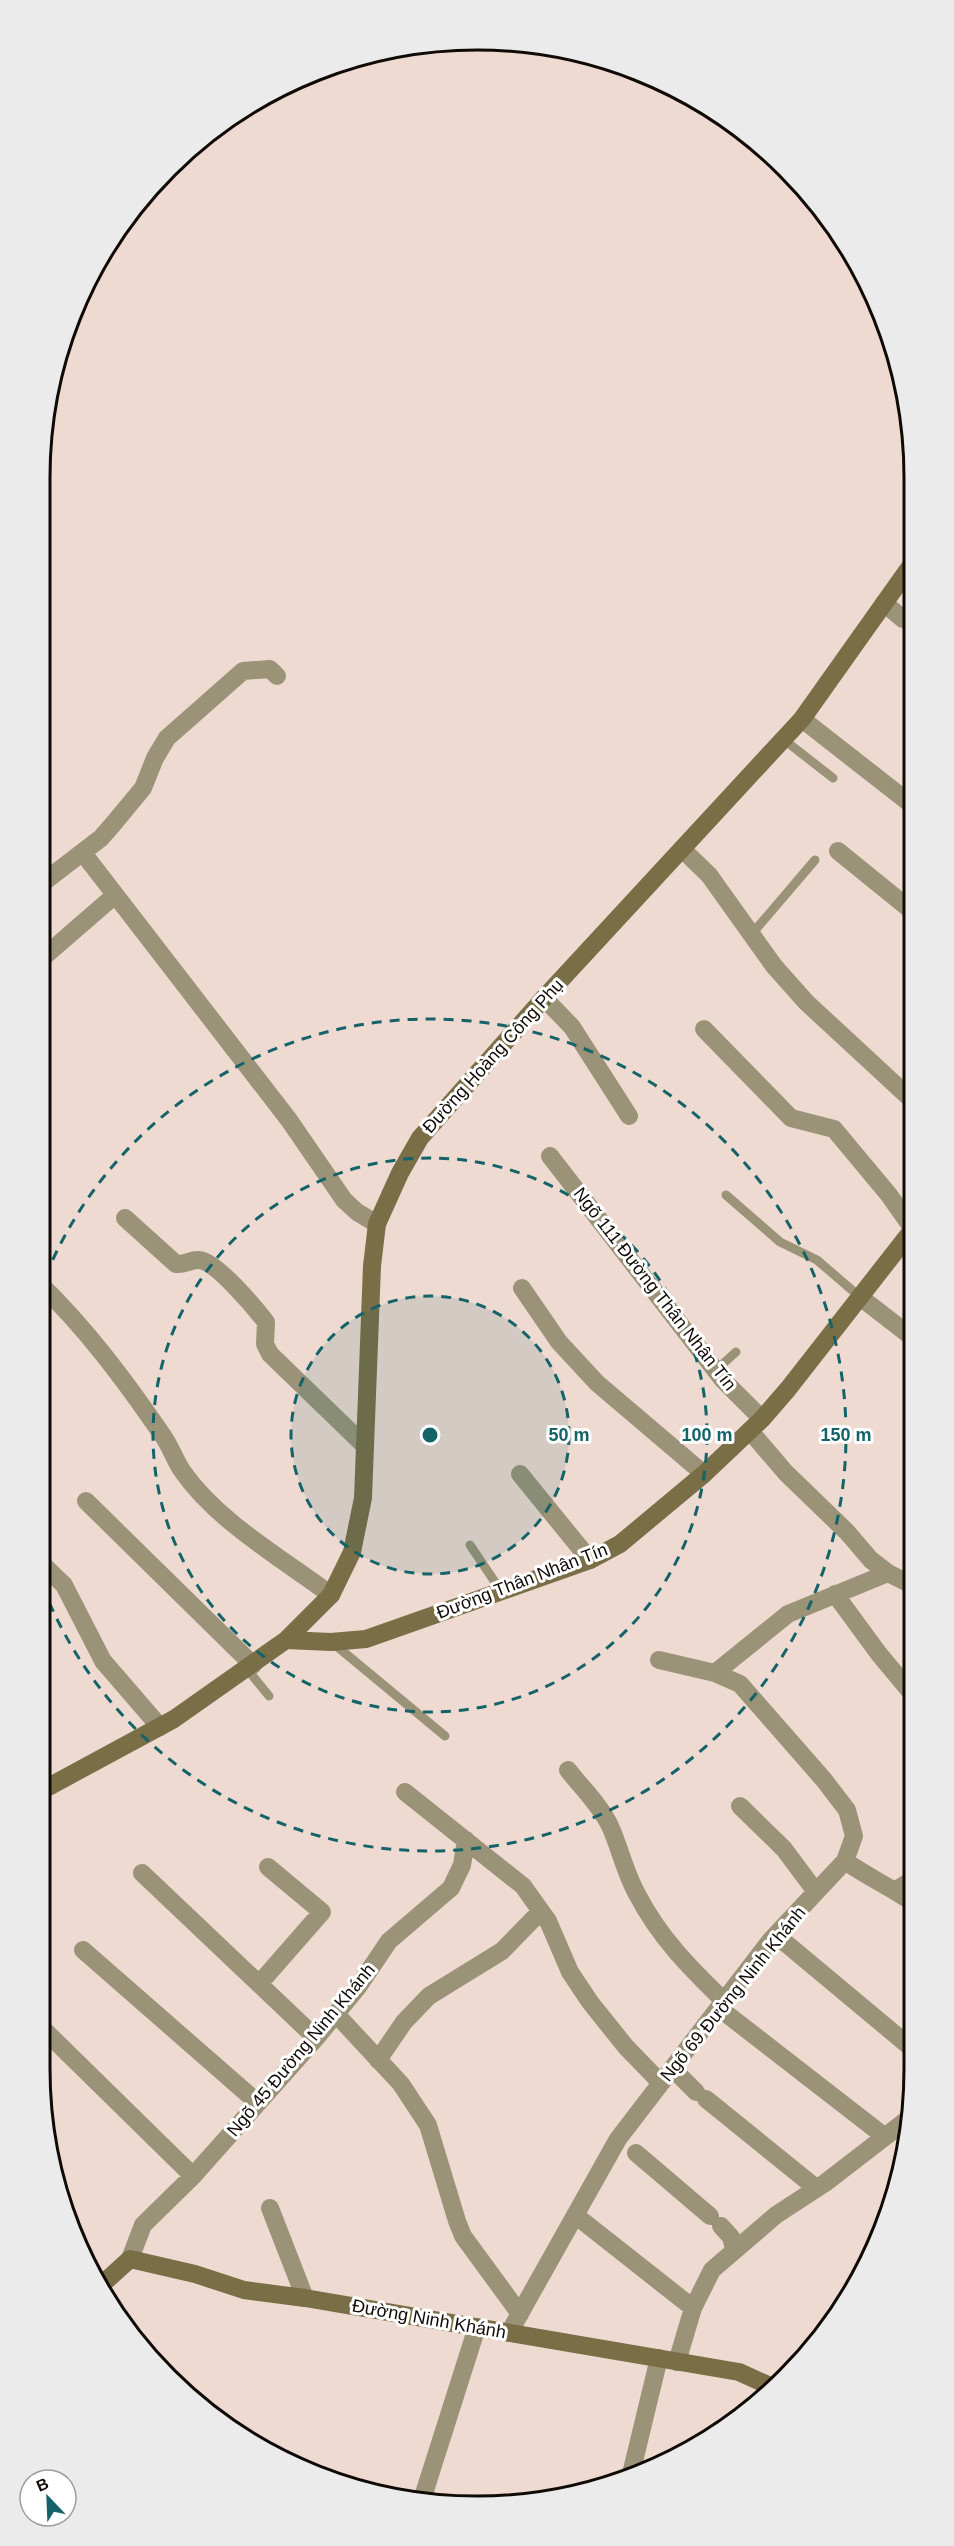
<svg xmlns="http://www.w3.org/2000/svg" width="954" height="2546" font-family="Arial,sans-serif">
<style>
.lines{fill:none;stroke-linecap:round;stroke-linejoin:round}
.lane{stroke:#9a9378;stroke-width:9}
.street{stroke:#9a9378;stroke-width:18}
.secondary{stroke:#7a6e46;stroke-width:18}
.ring{fill:none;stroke:#136369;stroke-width:3;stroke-dasharray:10 8}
.labels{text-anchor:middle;stroke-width:6;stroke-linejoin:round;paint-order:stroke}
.street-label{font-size:18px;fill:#100a07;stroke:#fff}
.rim{fill:none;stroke:#100a07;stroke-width:3}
.centre{fill:#136369;stroke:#fff;stroke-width:3}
.ring-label{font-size:18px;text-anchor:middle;font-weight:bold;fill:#136369;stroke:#fff;stroke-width:6;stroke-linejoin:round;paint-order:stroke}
</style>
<rect width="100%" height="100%" fill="#eedad0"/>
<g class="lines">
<path class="lane" d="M783 739 833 778
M751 935 815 860
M726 1195 780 1242 817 1260 860 1297
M716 1370 736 1352
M470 1545 501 1591
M334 1644 445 1736
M247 1669 269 1696"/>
<path class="street" d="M884 603 903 619
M802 719 912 805
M682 849 709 875 774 966 806 1002 913 1101
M838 851 912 911
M83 853 289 1120 344 1200 357 1212 377 1224
M45 881 101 838 114 823 143 788 155 758 167 738 243 671 270 669 277 676
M39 961 114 896
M544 998 572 1027 629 1116
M704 1029 791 1118 834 1129 889 1195 913 1229
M550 1156 723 1380 762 1419
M125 1218 176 1264C185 1265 191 1259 199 1260 216 1261 255 1308 266 1322L265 1344 270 1354 365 1446
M39 1283C86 1328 126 1382 163 1436 171 1447 175 1461 183 1472 218 1522 283 1559 331 1595
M522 1288 559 1342 597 1383 704 1474
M860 1297 913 1338
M750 1431 786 1473 847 1532 871 1560 888 1573 914 1586
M520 1474 590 1560
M86 1501 253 1665
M39 1561 64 1585 103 1661 160 1727
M835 1594 879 1654 914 1696
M715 1673 788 1614 888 1573
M568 1770C582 1788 600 1805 610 1826 620 1848 625 1873 637 1894 659 1937 690 1968 724 2001
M405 1792 523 1886 548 1921 570 1972 590 2002 626 2047 661 2083
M740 1806 784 1849 816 1892
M845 1861C868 1877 892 1888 915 1904
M142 1873 316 2038
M896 1890 915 1878
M776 1935 915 2051
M83 1950 258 2103
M259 1984 322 1912 268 1867
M719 2008 884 2136
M336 2014 401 2084 428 2125 457 2221 463 2236 520 2314
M39 2025 193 2176
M378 2060 404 2022 429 1996 502 1951 541 1911
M673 2069 696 2092
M706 2099 816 2188
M636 2153 710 2216
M270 2208 305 2298
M575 2215 693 2308
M721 2226 731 2237 734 2249
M130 2259 143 2225 193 2176 316 2038 358 1987 389 1941 451 1888 462 1865 466 1840
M509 2333 618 2139 770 1941 845 1861 854 1836 847 1810 824 1780 740 1684 715 1673 659 1660
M677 2362 693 2308 712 2270 776 2215 825 2183 908 2119
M321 2477 370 2492
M630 2478 659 2358
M421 2503 477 2327"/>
<path class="secondary" d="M286 1640 331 1595 352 1552 363 1498 372 1266 377 1224 400 1173 420 1138 544 998 802 719 912 564
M39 1792 174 1719 286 1640 331 1642 366 1639 590 1560 620 1544 704 1474 762 1419 788 1389 913 1229
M98 2288 130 2259 195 2274 244 2290 305 2298 739 2372 770 2386"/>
</g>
<circle cx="430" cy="1435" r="139" fill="#136369" fill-opacity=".12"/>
<g class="ring">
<circle cx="430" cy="1435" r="139"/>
<circle cx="430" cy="1435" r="277"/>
<path d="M39 1293A416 416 0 1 1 39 1577"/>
</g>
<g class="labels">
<g class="street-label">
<text transform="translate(493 1056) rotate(-48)" y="6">Đường Hoàng Công Phụ</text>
<text transform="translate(655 1289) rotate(52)" y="6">Ngõ 111 Đường Thân Nhân Tín</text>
<text transform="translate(522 1581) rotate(-21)" y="6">Đường Thân Nhân Tín</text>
<text transform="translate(733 1994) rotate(-51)" y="6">Ngõ 69 Đường Ninh Khánh</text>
<text transform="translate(301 2050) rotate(-50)" y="6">Ngõ 45 Đường Ninh Khánh</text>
<text transform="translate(429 2319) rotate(10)" y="6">Đường Ninh Khánh</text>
</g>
</g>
<path d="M0 0H954V2546H0ZM477 50H477A427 427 0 0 1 904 477V2069A427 427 0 0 1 477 2496H477A427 427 0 0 1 50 2069V477A427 427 0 0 1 477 50Z" fill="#ecebeb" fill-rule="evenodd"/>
<path class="rim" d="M477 50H477A427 427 0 0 1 904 477V2069A427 427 0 0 1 477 2496H477A427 427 0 0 1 50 2069V477A427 427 0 0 1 477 50Z"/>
<circle cx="430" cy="1435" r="9" class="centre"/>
<g class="ring-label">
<text x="569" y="1441">50 m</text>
<text x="707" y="1441">100 m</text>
<text x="846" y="1441">150 m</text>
</g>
<g transform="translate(48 2498) rotate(337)"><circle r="28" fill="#ffffff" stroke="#9f9d9c" stroke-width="1.5"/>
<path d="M0-4.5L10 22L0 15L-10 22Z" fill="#136369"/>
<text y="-9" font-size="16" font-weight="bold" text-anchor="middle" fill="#100a07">B</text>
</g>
</svg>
